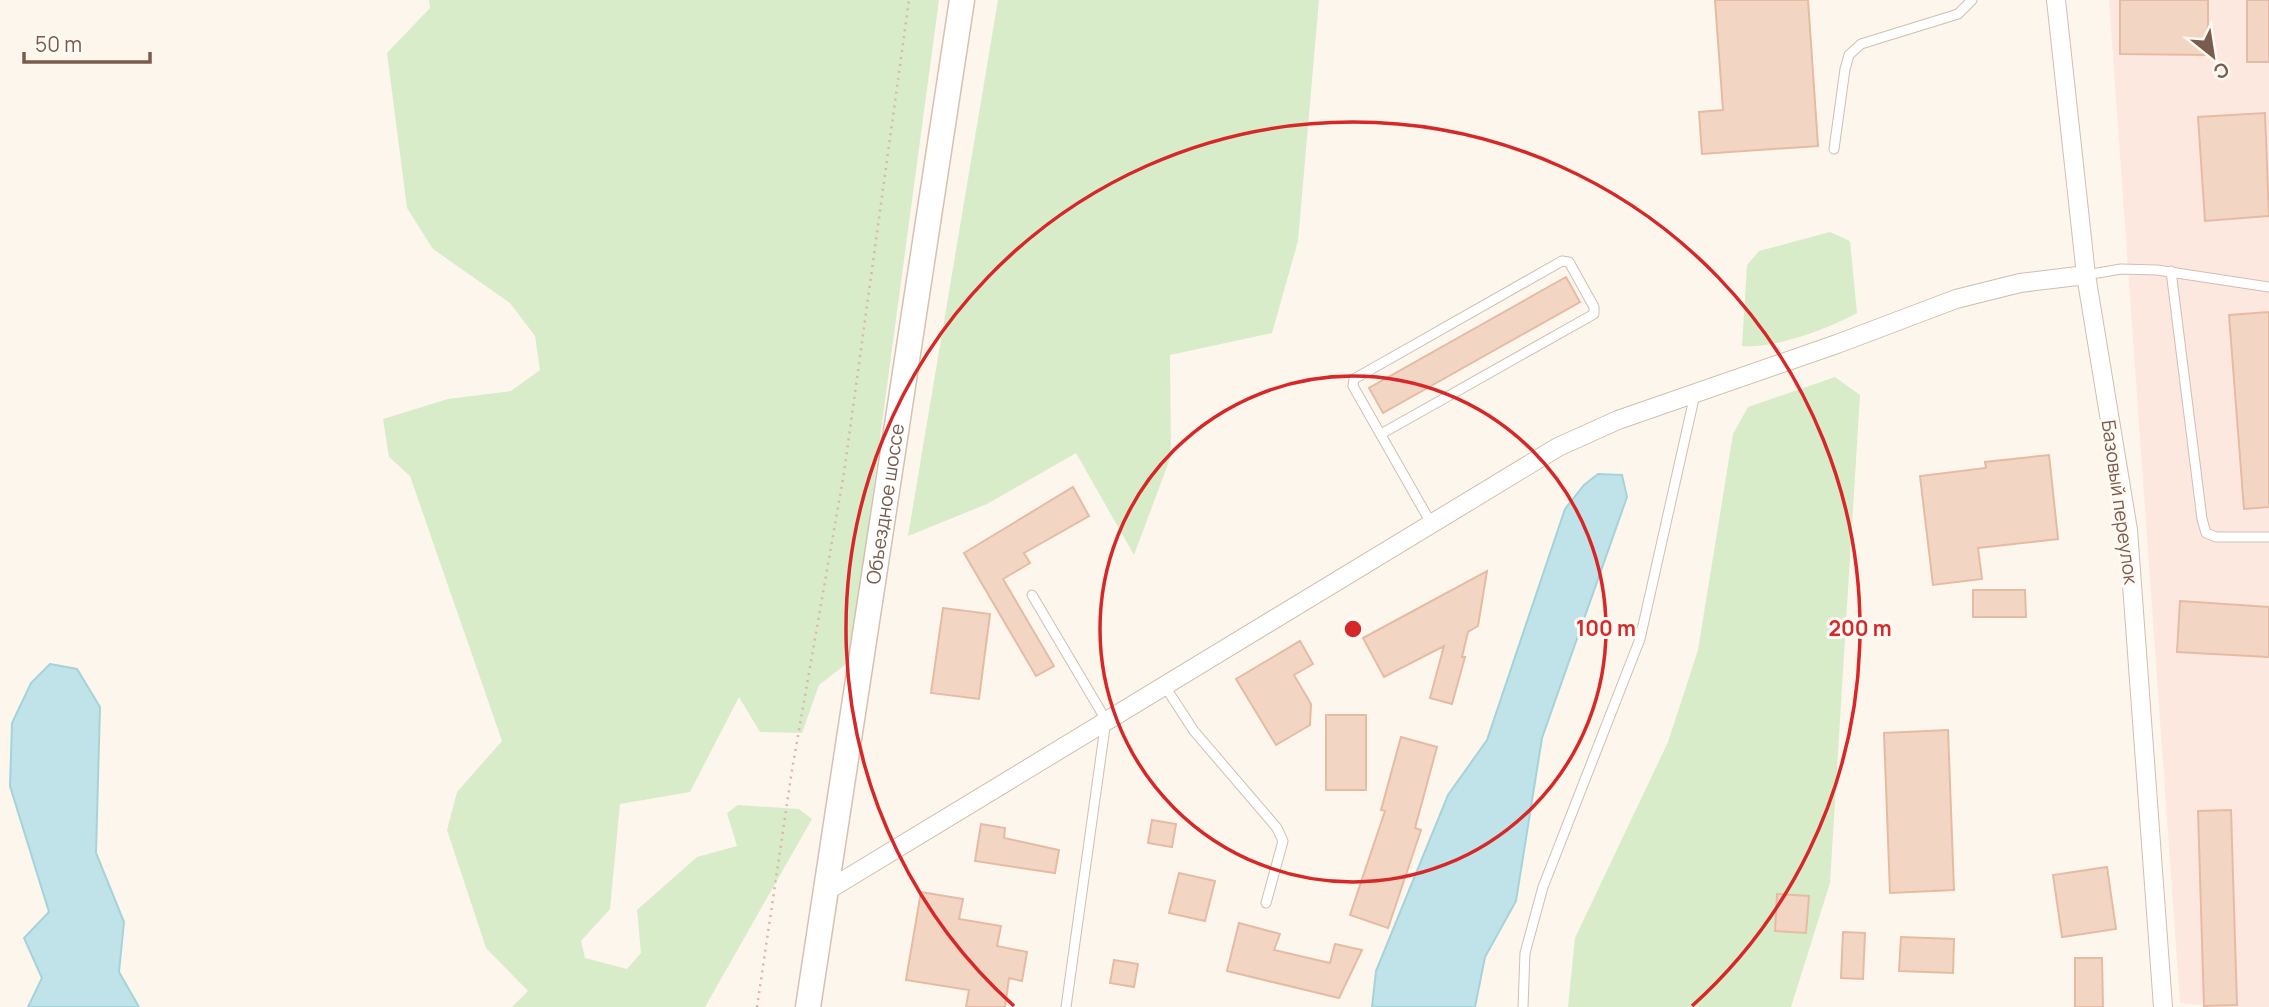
<svg xmlns="http://www.w3.org/2000/svg" width="2269" height="1007" font-family="Manrope,sans-serif">
<style>
.commercial{fill:#fde8e0}
.green{fill:#d8ecc9}
.water{fill:#bfe3e8;stroke:#a5d3da;stroke-width:2}
.building{fill:#f3d5c3;stroke:#e6bba3;stroke-width:2}
.lines{fill:none;stroke-linecap:round;stroke-linejoin:round}
.lane-casing{stroke:#d1beb0;stroke-width:11}
.street-casing{stroke:#d1beb0;stroke-width:20}
.secondary-casing{stroke:#d6c0b0;stroke-width:27}
.path{stroke:#d9b8a5;stroke-width:2.5;stroke-dasharray:2 5;stroke-linecap:butt}
.lane{stroke:#fff;stroke-width:9}
.street{stroke:#fff;stroke-width:18}
.secondary{stroke:#fff;stroke-width:24}
.ring{fill:none;stroke:#d62828;stroke-width:3.5}
.labels{text-anchor:middle;stroke-width:6;stroke-linejoin:round;paint-order:stroke}
.street-label{font-size:19px;fill:#7a5c4d;stroke:#fffaf3}
.centre{fill:#d62828;stroke:#fffaf3;stroke-width:3.5}
.ring-label{font-size:21px;text-anchor:middle;font-weight:bold;fill:#d62828;stroke:#fffaf3;stroke-width:6;stroke-linejoin:round;paint-order:stroke}
</style>
<rect width="100%" height="100%" fill="#fdf6ec"/>
<path class="commercial" d="M2109 0H2269V1007H2223L2180 1003Z"/>
<path class="green" d="M429 0H939L850 661 819 685 802 733 760 732 739 697 690 792 620 804 610 909 581 941 585 958 627 969 641 953 637 910 697 857 737 846 727 813 738 805 799 809 812 819 705 1007H512L528 991 486 948 447 830 457 792 502 741 410 476 389 457 383 419 448 399 511 391 540 370 535 336 510 303 433 249 407 208 387 53 430 8Z
M998 0H1319L1298 241 1272 333 1170 355 1171 456 1134 555 1076 453 987 504 908 536Z
M1830 232 1850 241 1857 313C1828 329 1774 349 1742 346L1747 265 1759 251Z
M1835 377 1860 395 1830 883 1791 1007H1568L1575 938 1668 742 1698 650 1733 434 1748 407Z"/>
<path class="water" d="M1598 474 1622 475 1627 497 1542 738 1516 901 1485 957 1475 1007H1372L1376 971 1448 795 1487 740 1565 509 1584 485Z
M50 664 77 669 100 707 96 853 124 922 119 972 139 1007H28L42 978 24 938 49 912 10 786 12 723 31 683Z"/>
<path class="building" d="M1715 0H1808L1818 146 1702 154 1699 112 1723 110Z
M2120 0H2208V55L2120 54Z
M2247 0H2269V62H2247Z
M2265 113 2269 216 2205 221 2198 117Z
M1566 277 1580 302 1383 413 1369 388Z
M2269 312V507L2244 509 2229 315Z
M2049 455 2058 539 1978 548 1982 579 1933 585 1920 476 1986 468 1985 462Z
M1073 487 1089 516 1024 553 1030 563 1003 579 1054 666 1036 676 964 553Z
M1487 571 1478 626 1468 632 1462 657H1465L1452 704 1430 698 1444 646 1384 677 1363 638Z
M1973 590H2025L2026 617H1973Z
M2180 601 2269 607V657L2177 652Z
M943 608 990 614 979 699 931 693Z
M1300 641 1313 664 1294 675 1311 704 1310 725 1276 745 1236 679Z
M1326 715H1366V790H1326Z
M1948 730 1954 890 1890 893 1884 733Z
M1401 737 1437 747 1415 828 1421 830 1388 928 1350 915 1385 811 1381 810Z
M2231 810 2237 1005 2204 1006 2198 811Z
M1152 820 1176 824 1172 847 1148 843Z
M981 824 1005 828 1004 838 1059 850 1055 873 975 861Z
M2107 867 2116 929 2062 937 2053 875Z
M1179 873 1215 881 1205 921 1169 913Z
M921 892 963 899 959 919 1001 926 997 946 1027 952 1022 981 1009 978 1005 1007H966L969 990 906 980Z
M1777 894 1809 896 1806 933 1775 931Z
M1239 923 1280 934 1274 950 1330 963 1335 944 1362 950 1339 998 1227 971Z
M1843 932 1865 933 1863 979 1841 978Z
M1901 937 1954 939 1953 973 1899 971Z
M2075 958H2102L2103 1007H2075Z
M1114 960 1138 964 1134 987 1110 983Z"/>
<g class="lines">
<g class="lane-casing">
<path id="lane" d="M1834 149 1845 69 1849 55 1861 44 1958 14 1972 0
M2171 271 2202 519 2206 533 2216 537H2269
M2086 275 2121 269 2157 270 2269 287
M1381 434 1594 314V307L1569 262 1562 261 1354 379 1353 386 1431 523
M1032 595 1106 720 1066 1007
M1164 685 1194 731 1277 828 1283 841 1266 903
M1523 1007 1525 953 1543 887 1640 639 1695 394"/>
</g>
<g class="street-casing">
<path id="street" d="M2056 0 2086 275 2128 530 2163 1007
M828 890 1558 447 1618 420 1837 344 1956 299 2020 283 2086 275"/>
</g>
<g class="secondary-casing">
<g id="secondary">
<path id="s1" d="M808 1007 962 0"/>
</g>
</g>
<path class="path" d="M757 1007 792 770 844 473 909 0"/>
<use href="#lane" class="lane"/>
<use href="#street" class="street"/>
<use href="#secondary" class="secondary"/>
</g>
<g class="ring">
<circle cx="1353" cy="629" r="253"/>
<path d="M1014 1006A507 507 0 1 1 1692 1006"/>
</g>
<g class="labels">
<g class="street-label">
<text transform="translate(2120 502) rotate(82)" y="7">Базовый переулок</text>
<text dy="7" stroke="none"><textPath href="#s1" startOffset="509">Объездное шоссе</textPath></text>
</g>
</g>
<circle cx="1353" cy="629" r="10" class="centre"/>
<g class="ring-label">
<text x="1606" y="636">100 m</text>
<text x="1860" y="636">200 m</text>
</g>
<g transform="translate(2213 56) rotate(150)" stroke="#fffaf3" stroke-width="5" paint-order="stroke">
<path d="M0-5L12 26L0 18L-12 26Z" fill="#7a5c4d"/>
<text y="-10" font-size="19" font-weight="bold" text-anchor="middle" fill="#7a5c4d">С</text>
</g>
<path d="M24 52v10h126v-10" fill="none" stroke="#7a5c4d" stroke-width="3.5"/>
<text x="35" y="52" font-size="21" fill="#7a5c4d" stroke="#fffaf3" stroke-width="5" paint-order="stroke">50 m</text>
</svg>
